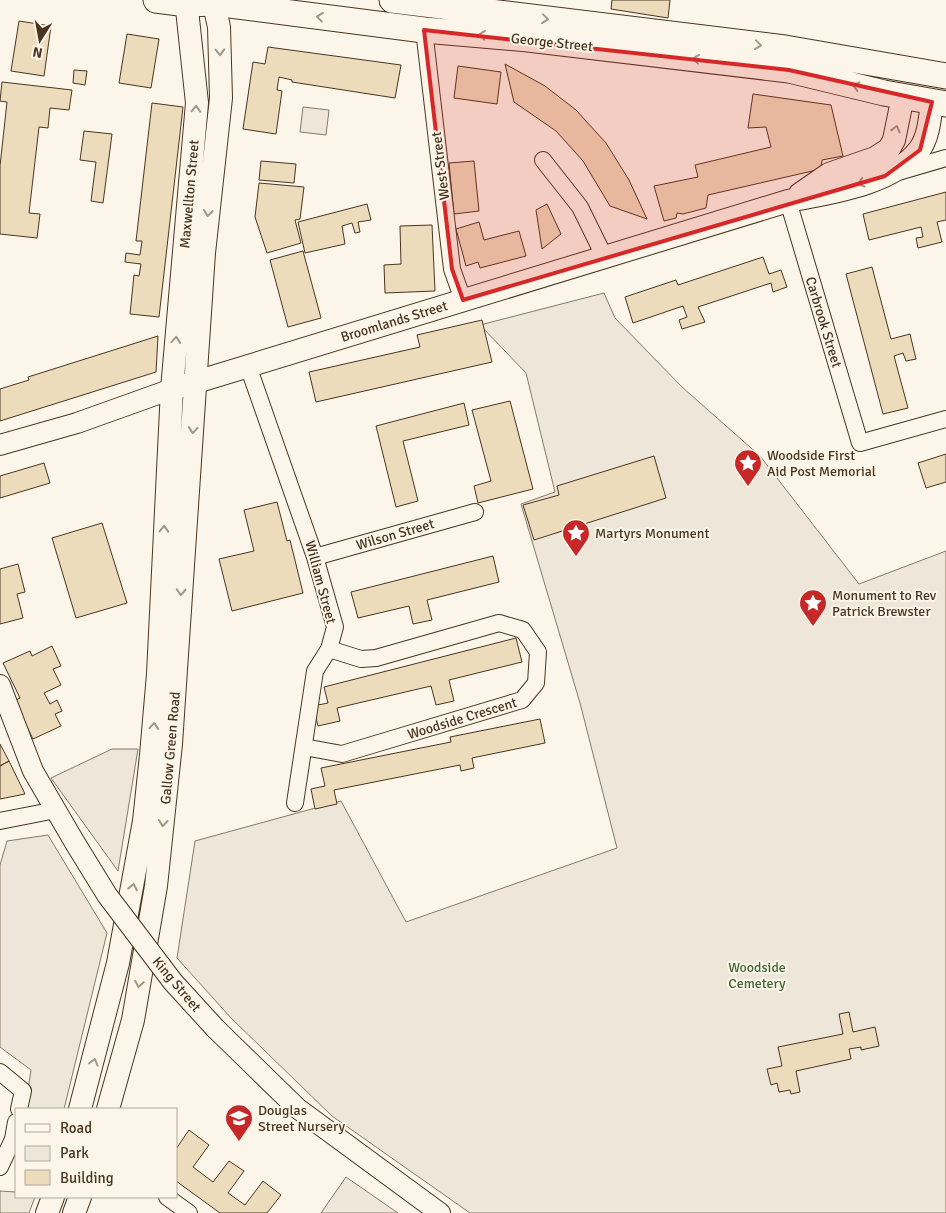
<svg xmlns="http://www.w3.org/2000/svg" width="946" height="1213" font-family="Signika,sans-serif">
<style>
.green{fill:#ede6d9;stroke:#887966}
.building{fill:#ecdcbc;stroke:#4a3520}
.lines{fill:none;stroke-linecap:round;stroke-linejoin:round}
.minor-casing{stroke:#4a3520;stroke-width:18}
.tertiary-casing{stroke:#4a3520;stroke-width:22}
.secondary-casing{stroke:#4a3520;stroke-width:24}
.primary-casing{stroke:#4a3520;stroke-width:27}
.minor{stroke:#fbf6e9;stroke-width:16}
.tertiary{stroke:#fbf6e9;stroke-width:20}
.secondary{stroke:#fbf6e9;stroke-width:22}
.primary{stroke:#fbf6e9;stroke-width:25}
.tertiary-bridge-casing{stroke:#4a3520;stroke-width:22;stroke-linecap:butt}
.tertiary-bridge{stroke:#fbf6e9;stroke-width:20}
.oneway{stroke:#a29684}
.marked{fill:#d62828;fill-opacity:0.2;stroke:#d62828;stroke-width:4;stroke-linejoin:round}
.labels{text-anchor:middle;stroke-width:4;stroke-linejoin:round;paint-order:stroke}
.street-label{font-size:14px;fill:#4a3520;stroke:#fbf6e9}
.poi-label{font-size:14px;fill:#4a3520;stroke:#fbf6e9;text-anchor:start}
.park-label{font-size:14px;fill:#436837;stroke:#fbf6e9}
</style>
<rect width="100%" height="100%" fill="#fbf6e9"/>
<path class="green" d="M303 107 329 110 326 135 300 132Z
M604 293 615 318 682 387 760 456 859 584 946 551V1213H470L332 1116 231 1018 177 958 195 841 341 801 406 922 617 848 580 703 521 504 555 492 526 373 480 325Z
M112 749H138L118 871 51 778Z
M48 835 107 933 64 1109H25L31 1070 0 1047V865L7 841Z
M346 1177 398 1213H321Z
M0 1191 16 1192V1197H35L29 1213H0Z"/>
<path class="building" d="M612 0H670L668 18 611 9Z
M19 21 51 26 44 76 11 71Z
M127 34 159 39 151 88 119 83Z
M268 47 401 65 395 98 292 82V80L279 77 277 90 282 91 276 134 243 129 253 62 265 64Z
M505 64 545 86 576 110 606 143 629 180 647 219 610 206 583 161 556 131 514 102Z
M458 66 501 72 497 104 454 98Z
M74 70 87 71 85 85 73 83Z
M2 82 72 90 69 110 50 108 48 128 39 127 29 213 40 214 37 238 0 234V166L7 102 0 101Z
M753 94 831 105 843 156 822 160 821 169 708 195 706 208 683 214 677 213 676 218 664 221 654 186 698 177 695 165 771 147 766 127 748 128Z
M152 103 183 107 159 317 130 314 134 275 139 276 141 264 125 262 126 253 140 255 142 241H136Z
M84 131 112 134 103 203 91 201 96 162 80 160Z
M261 161 296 164 294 183 259 180Z
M474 161 479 211 454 214 449 163Z
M259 183 304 187 300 219 295 220 301 243 267 253 255 217Z
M946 192V220L937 222 942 242 918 248 916 238 923 237 921 227 869 240 863 214Z
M367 204 371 220 358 222 360 232 355 233 352 223 342 226 345 244 305 253 298 222Z
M547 204 561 234 542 249 536 210Z
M479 222 484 240 519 231 526 256 480 268 478 262 466 266 456 229Z
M432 225 435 291 385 293 384 265 401 264 400 226Z
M303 251 321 318 288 327 270 260Z
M763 257 769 274 781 270 787 287 773 292 771 283 698 307 705 322 682 329 679 320 687 317 683 306 633 323 625 297 676 280 678 285Z
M872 267 891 339 910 334 916 359 906 361 903 353 894 356 908 408 883 414 846 274Z
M482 320 492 362 316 402 309 372 420 347 417 335Z
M158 336 156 372 0 421V389L29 380 28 377Z
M510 401 533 489 478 503 474 486 491 481 472 410Z
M464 403 469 425 403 441 418 501 396 507 376 426Z
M946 454V482L926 488 918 463Z
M654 456 666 498 534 540 523 505 559 495 557 486Z
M44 463 50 483 0 498V476Z
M277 502 287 541 290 540 303 593 232 611 219 559 254 551 244 510Z
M102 523 127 603 76 618 52 538Z
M493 556 499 582 427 600 432 620 413 624 409 606 358 618 351 592Z
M18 564 25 592 17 594 23 618 0 624V569Z
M516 638 522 662 449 680 454 701 436 705 431 686 337 708 340 721 318 726 313 706 328 703 324 687Z
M52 646 61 666 53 669 61 685 44 693 50 704 57 700 62 711 55 714 61 726 33 739 14 701 20 698 3 663 30 651 32 656Z
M540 719 545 743 472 758 474 768 461 771 460 765 334 790 337 804 315 809 311 789 325 786 321 768 451 742 450 737Z
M0 744 9 761 0 766Z
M9 761 25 794 0 799V766Z
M849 1012 853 1032 875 1027 879 1046 861 1050V1047L849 1049 851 1059 796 1071 800 1092 791 1094 790 1090 779 1092 777 1083 771 1085 767 1069 782 1066 778 1047 843 1034 839 1014Z
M189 1130 209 1145 193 1167 213 1182 229 1161 244 1171 228 1193 245 1205 263 1181 281 1195 267 1213H220L176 1181V1149Z"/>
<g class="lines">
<g class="minor-casing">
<path id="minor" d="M424 30 452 269 463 300
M543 160 580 207 605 258
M898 172 946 158
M788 201 860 443 946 419
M248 366 315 557 335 627 329 649 315 671 295 803
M315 557 475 512
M304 747 342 754 522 700 536 683 538 652 523 630 499 623 376 658 361 659 329 649
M0 821 56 810
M0 1072 23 1091 19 1109
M0 1167 13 1139 16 1122
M167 1197 189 1213"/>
</g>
<g class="tertiary-casing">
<path id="tertiary" d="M0 445 77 423 172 389
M0 685 33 771 75 843
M215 1028 297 1108 440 1213"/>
</g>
<g class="secondary-casing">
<path id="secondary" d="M800 194 829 174 875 158 889 149 894 140 903 96
M183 386 788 201C829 193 892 185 919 150 929 137 930 117 932 102
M80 1109 118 963 144 821 151 755 158 674 172 389 197 103 186 0
M108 1109 133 1020 156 886 171 744 204 253 221 98 219 27 213 0
M47 1213 53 1197
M74 1213 80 1197"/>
</g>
<g class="primary-casing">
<path id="primary" d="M156 0 187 4 214 3 424 30 528 39 789 70 884 93 946 104
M392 0 785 48 946 76"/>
</g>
<use href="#minor" class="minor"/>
<use href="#tertiary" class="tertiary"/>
<use href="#secondary" class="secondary"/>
<use href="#primary" class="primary"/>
<g class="tertiary-bridge-casing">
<path id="tertiary-bridge" d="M75 843 107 895 173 982 215 1028"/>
</g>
<use href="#tertiary-bridge" class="tertiary-bridge"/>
</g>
<defs><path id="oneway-chevron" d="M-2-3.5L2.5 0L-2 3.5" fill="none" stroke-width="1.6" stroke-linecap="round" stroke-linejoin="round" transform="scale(1.25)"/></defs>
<g class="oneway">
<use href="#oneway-chevron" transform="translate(320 17) rotate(-173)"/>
<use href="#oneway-chevron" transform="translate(545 19) rotate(7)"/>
<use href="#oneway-chevron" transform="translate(482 35) rotate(-175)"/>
<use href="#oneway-chevron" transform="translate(758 45) rotate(7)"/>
<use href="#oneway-chevron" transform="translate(220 52) rotate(88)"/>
<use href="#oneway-chevron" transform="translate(696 59) rotate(-173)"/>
<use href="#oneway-chevron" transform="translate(856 86) rotate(-166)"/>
<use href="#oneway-chevron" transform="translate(196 109) rotate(-88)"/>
<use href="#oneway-chevron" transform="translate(896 129) rotate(-76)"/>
<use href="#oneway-chevron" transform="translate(861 183) rotate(164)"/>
<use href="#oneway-chevron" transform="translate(208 213) rotate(96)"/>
<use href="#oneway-chevron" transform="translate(176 340) rotate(-85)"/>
<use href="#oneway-chevron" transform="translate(193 430) rotate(95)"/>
<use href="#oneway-chevron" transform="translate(164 529) rotate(-88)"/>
<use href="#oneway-chevron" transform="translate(181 592) rotate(93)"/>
<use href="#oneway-chevron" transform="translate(154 726) rotate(-85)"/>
<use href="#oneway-chevron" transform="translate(163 823) rotate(96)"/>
<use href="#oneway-chevron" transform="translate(133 887) rotate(-79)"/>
<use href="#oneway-chevron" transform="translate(139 984) rotate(100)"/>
<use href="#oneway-chevron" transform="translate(94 1062) rotate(-75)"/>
</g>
<path class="marked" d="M424 30 789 70 932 102 920 150 885 176 463 300 452 269Z"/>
<defs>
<g id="sight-pin" transform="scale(1.4375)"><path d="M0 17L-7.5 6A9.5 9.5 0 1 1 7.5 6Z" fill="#c62828" stroke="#fbf6e9"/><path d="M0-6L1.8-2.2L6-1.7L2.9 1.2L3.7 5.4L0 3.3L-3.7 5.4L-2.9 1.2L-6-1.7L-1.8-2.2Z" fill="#fff"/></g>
<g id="school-pin" transform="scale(1.4375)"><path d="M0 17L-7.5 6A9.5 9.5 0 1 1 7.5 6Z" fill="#c62828" stroke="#fbf6e9"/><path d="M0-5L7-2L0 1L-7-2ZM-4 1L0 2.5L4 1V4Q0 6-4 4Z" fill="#fff"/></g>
</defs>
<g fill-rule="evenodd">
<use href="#sight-pin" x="748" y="463"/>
<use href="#sight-pin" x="576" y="533"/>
<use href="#sight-pin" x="813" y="603"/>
<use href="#school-pin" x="239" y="1118"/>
</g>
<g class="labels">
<g class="street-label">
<text transform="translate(552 42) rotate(6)" y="5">George Street</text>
<text transform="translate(440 166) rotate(-97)" y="5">West Street</text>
<text transform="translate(189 194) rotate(-85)" y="5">Maxwellton Street</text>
<text transform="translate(394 321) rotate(-17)" y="5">Broomlands Street</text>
<text transform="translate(824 322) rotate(73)" y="5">Carbrook Street</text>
<text transform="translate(395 534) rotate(-16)" y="5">Wilson Street</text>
<text transform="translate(321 582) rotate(75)" y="5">William Street</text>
<text transform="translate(462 718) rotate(-17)" y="5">Woodside Crescent</text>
<text transform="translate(170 748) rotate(-85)" y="5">Gallow Green Road</text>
<text transform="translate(177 984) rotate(50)" y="5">King Street</text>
</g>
<g class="poi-label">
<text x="767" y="460">Woodside First<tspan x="767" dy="16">Aid Post Memorial</tspan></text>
<text x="595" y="538">Martyrs Monument</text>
<text x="832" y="600">Monument to Rev<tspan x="832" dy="16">Patrick Brewster</tspan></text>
<text x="258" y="1115">Douglas<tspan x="258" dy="16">Street Nursery</tspan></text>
</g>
<g class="park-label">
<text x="757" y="972">Woodside<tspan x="757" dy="16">Cemetery</tspan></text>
</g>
</g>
<rect x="15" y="1108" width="162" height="90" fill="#fbf6e9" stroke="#b4a999"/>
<rect x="25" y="1124" width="25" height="8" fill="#fbf6e9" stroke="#b4a999"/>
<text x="60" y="1133" font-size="15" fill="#4a3520">Road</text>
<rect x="25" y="1146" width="25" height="15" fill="#ede6d9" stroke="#b4a999"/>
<text x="60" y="1158" font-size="15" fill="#4a3520">Park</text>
<rect x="25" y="1170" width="25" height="15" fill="#ecdcbc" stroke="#b4a999"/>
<text x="60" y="1183" font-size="15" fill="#4a3520">Building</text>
<g transform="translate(40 40) rotate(191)" stroke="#fbf6e9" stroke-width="4" paint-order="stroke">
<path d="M0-4L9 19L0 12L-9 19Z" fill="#4a3520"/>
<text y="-8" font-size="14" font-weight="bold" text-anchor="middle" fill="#4a3520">N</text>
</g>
</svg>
